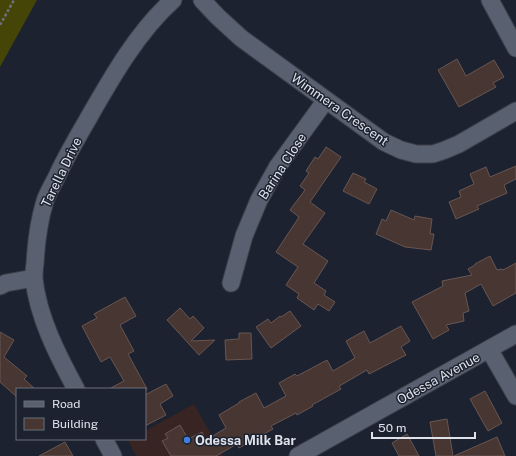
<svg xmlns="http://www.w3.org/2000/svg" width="516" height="456" font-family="'Public Sans',sans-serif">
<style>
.commercial{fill:#372423}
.green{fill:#444506}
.building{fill:#473632;stroke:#695652}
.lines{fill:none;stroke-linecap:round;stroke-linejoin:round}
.minor-casing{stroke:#3b3f4a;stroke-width:19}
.path{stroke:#6b707b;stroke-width:2.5;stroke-dasharray:3 2;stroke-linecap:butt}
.minor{stroke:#59606f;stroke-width:17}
.shop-dot{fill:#3f7fe0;stroke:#1c222f;stroke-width:1.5}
.labels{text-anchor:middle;stroke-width:3;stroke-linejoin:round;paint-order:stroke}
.street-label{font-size:13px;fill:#dee2eb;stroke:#1c222f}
.poi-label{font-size:13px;font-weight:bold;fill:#dee2eb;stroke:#1c222f;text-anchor:start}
</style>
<rect width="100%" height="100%" fill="#1c222f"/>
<path class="commercial" d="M194 404 223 456H136L128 440 131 439H145V431Z"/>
<path class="green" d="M0 0H37L0 67Z"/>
<path class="building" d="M457 59 466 76 494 60 504 77 493 83 496 87 459 107 438 70Z
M326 147 341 157 310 202 325 213 303 244 328 261 314 283 326 291 324 295 335 302 329 311 318 304 314 310 297 298 299 294 286 285 298 267 276 252 299 217 290 210 305 190 300 186 309 173 306 171 315 157 318 159Z
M516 166V179L504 185 507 193 477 206 479 209 456 219 449 202 461 197 459 191 474 184 470 174 486 167 490 177Z
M353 173 366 179 364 182 377 189 369 204 343 191Z
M391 210 414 220 415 216 432 219 430 234H434L431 250 405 247 376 234 382 219 386 221Z
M490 256 497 270 502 269 503 270 516 263V293L493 306 481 284 465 293 469 311 463 313 464 321 446 325 449 330 433 339 412 302 443 286 442 281 472 275 468 269 475 265V264Z
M125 297 136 316 120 325 134 351 128 354 147 389H109L124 381 110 357 101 362 82 326 97 318 94 314Z
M180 308 190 319 193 316 204 328 191 341 215 340 199 355 167 320Z
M290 311 301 326 271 348 256 327 268 319 271 323 280 316 281 317Z
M401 326 410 341 401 347 406 355 369 374 367 370 341 385 339 386 341 389 312 405 313 406 297 415 296 413 271 426 273 429 239 448 237 444 216 456H171L162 441 168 438 165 434 180 425 188 439 202 432 206 440 226 428 219 415 239 403V402L256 393 264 408 286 396 279 383 295 374 297 376 327 360 333 371 355 358 346 341 364 331 370 343Z
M0 332 14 340 4 357 27 376 24 379 35 389H17V397L0 382Z
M239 333H251L252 359 226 360 225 340 239 339Z
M166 384 173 396 160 404 166 415 145 426V395Z
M485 391 502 423 488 431 470 399Z
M447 419 453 456H436L430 422Z
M407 434 419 456H399L392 443Z
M497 437 505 456H454Z
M65 442 73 456H39Z"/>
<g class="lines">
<g class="minor-casing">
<path id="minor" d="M202 0 217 16 241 38 384 142 401 150 416 154H433L445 150 459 144 516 111
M490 0 516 48
M231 283 244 236 259 200 278 166 326 100
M0 286 6 283 34 278
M489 349 516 396
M76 389C58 356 38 317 34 279 34 274 34 269 35 264 36 243 39 221 45 201 48 192 54 183 58 174 65 159 73 145 81 131 107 86 134 35 173 0
M104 439 113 456
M298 456 516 334"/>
</g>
<path class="path" d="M0 25 14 0"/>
<use href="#minor" class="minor"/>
</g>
<circle class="shop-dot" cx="187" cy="440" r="4"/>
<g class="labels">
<g class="street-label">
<text transform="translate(340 109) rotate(35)" y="5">Wimmera Crescent</text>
<text transform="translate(282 166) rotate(-57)" y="5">Barina Close</text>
<text transform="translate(61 172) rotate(-64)" y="5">Tarella Drive</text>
<text transform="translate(438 378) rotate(-29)" y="5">Odessa Avenue</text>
</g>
<g class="poi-label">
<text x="195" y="445">Odessa Milk Bar</text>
</g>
</g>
<rect x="16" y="388" width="130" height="52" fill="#1c222f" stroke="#6a6f7a"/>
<rect x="24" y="401" width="20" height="6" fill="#59606f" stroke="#6a6f7a"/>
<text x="52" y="408" font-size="12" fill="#dee2eb">Road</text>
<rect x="24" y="418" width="20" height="12" fill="#473632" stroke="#6a6f7a"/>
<text x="52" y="428" font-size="12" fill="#dee2eb">Building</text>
<path d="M372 432v6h103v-6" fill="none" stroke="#dee2eb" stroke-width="2"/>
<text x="378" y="432" font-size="12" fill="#dee2eb" stroke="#1c222f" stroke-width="3" paint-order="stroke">50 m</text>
</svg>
